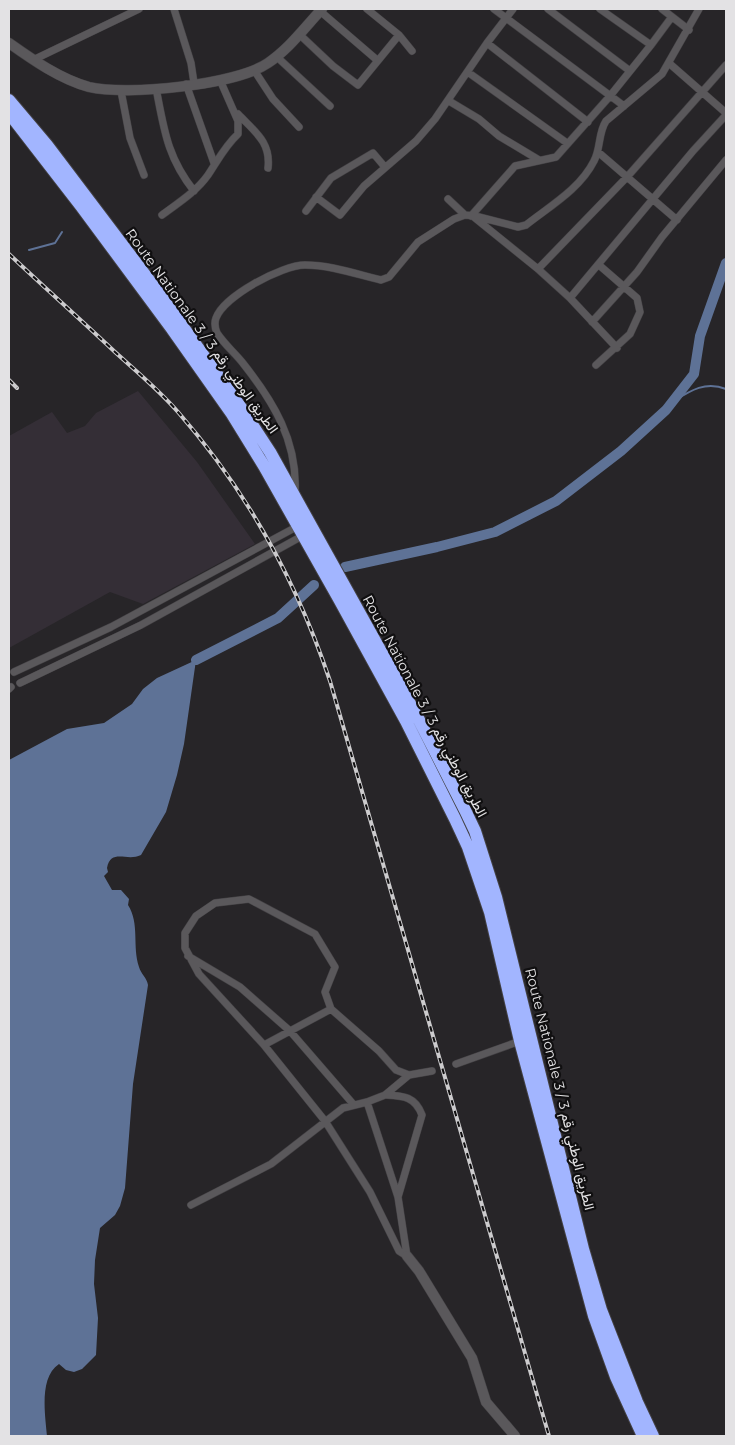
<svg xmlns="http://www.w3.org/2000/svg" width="735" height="1445" font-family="Montserrat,Vazirmatn,sans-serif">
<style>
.built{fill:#342e36}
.water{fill:#5e7296}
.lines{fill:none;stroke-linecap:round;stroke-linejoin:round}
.stream{stroke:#5e7296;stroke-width:2}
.river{stroke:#5e7296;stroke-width:10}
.street-casing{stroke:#434144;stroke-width:8}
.secondary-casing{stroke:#434144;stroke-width:11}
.highway-casing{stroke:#434144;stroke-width:14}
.street{stroke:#5a585b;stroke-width:7}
.secondary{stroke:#5a585b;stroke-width:10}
.highway{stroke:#a2b5ff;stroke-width:12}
.rail-casing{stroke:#cccbcd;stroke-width:4}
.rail{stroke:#100f10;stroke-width:2;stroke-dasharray:5.5;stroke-linecap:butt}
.labels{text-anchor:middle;stroke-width:4.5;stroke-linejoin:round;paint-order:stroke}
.street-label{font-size:14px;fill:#e3e2e4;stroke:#100f10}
</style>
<rect width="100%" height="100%" fill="#272528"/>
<path class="built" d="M138 391 197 462 255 544 143 604 110 592 9 648V436L52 412 67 433 85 426 96 413Z"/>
<path class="water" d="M196 660 184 744 177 775 166 812 141 855C127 862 111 848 107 868L108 872 104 876 112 890H121L129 899 128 905C140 924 132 946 139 967 141 974 147 978 148 985L133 1084 125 1188 120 1206 115 1215 100 1228 95 1260 94 1284 98 1318 96 1355 82 1369 74 1372 66 1370 59 1364C39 1377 45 1414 47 1436H9V760L67 729 104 723 132 704 143 689 157 678Z"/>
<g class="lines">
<path class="stream" d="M29 250 55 243 62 232
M674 401C691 390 706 381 726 389"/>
<path class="river" d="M345 567 437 547 495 532 556 501 621 451 666 410 694 374 700 336 726 263
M196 660 278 618 314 585"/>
<g class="street-casing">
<path id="street" d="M174 9 191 63 194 83
M367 9 399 35 412 51
M494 9 624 106
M548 9 630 71
M600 9 651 45 671 18
M662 9 689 30
M320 11 377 60
M299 34 333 66 358 85 399 35
M487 43 588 122
M277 57 330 106
M33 60 139 9
M670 64 726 113
M254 70 273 99 299 127
M469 73 567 143
M186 84 214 163
M156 88C164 129 167 157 194 191
M121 91 130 138 144 175
M449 101 479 119 499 136 539 160
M238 114C255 132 271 142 268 168
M598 152 677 220
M316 197 340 215 364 186 416 141 435 119 487 43 513 9
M448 199 465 215
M306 211 331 178 373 153 384 166
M162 215C178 203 196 192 208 175 218 160 225 146 238 134V121L220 80
M471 216 515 166 556 157 610 96 651 45
M475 218 538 269 570 298 617 348
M538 269 627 177 726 65
M570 298 693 151 726 115
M592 322 637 272 662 237 726 160
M596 365 630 334 640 312 637 298 599 265
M295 493C298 441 273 401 242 362 234 352 224 344 217 333 215 328 214 323 216 318 224 296 282 265 305 265 330 265 356 274 381 280L389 277 418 242 454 219 465 215 475 216 518 227 526 225C550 206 580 189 594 161 601 148 598 133 606 121L662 74 699 9
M14 672 111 627 300 525
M20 683 141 625 304 535
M9 689 11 687
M188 956 240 987 290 1031 354 1105
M264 1045 331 1009
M456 1064 523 1040
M385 1095C403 1096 415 1096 422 1115L398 1197
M367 1102 398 1197 407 1256
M191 1205 271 1164 343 1108 367 1102 385 1095 409 1075 432 1071
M407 1256 399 1251 370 1192 325 1121 264 1045 199 974 185 948V933L196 916 215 903 249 899 315 934 335 967 325 992 331 1009 379 1051 396 1070 409 1075"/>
</g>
<g class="secondary-casing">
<path id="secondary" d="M9 43C33 60 60 79 89 87 127 96 236 85 268 63 289 49 305 27 322 9
M407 1256 419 1271 472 1358 486 1402 515 1436"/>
</g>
<g class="highway-casing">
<path id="highway" d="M9 100 47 145 155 288 242 409 270 452 419 720 465 810 475 831 496 897 583 1249 601 1310 637 1402 653 1436
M9 113 81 206 172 329 232 414 264 466 339 599 406 721 455 819 468 847 490 912 520 1041 594 1316 616 1377 643 1436"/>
</g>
<use href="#street" class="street"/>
<use href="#secondary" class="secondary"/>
<use href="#highway" class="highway"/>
<g class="rail-casing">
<path id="rail" d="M9 254C44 287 80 319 115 352 136 371 159 390 178 412 247 491 297 582 330 681L549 1436
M9 380 17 388"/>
</g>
<use href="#rail" class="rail"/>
</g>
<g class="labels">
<g class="street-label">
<text transform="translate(202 331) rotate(54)" y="5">Route Nationale 3 / الطريق الوطني رقم 3</text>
<text transform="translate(425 706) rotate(62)" y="5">Route Nationale 3 / الطريق الوطني رقم 3</text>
<text transform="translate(560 1089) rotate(76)" y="5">Route Nationale 3 / الطريق الوطني رقم 3</text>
</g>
</g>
<rect width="735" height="1445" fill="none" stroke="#e3e2e4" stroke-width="20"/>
</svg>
